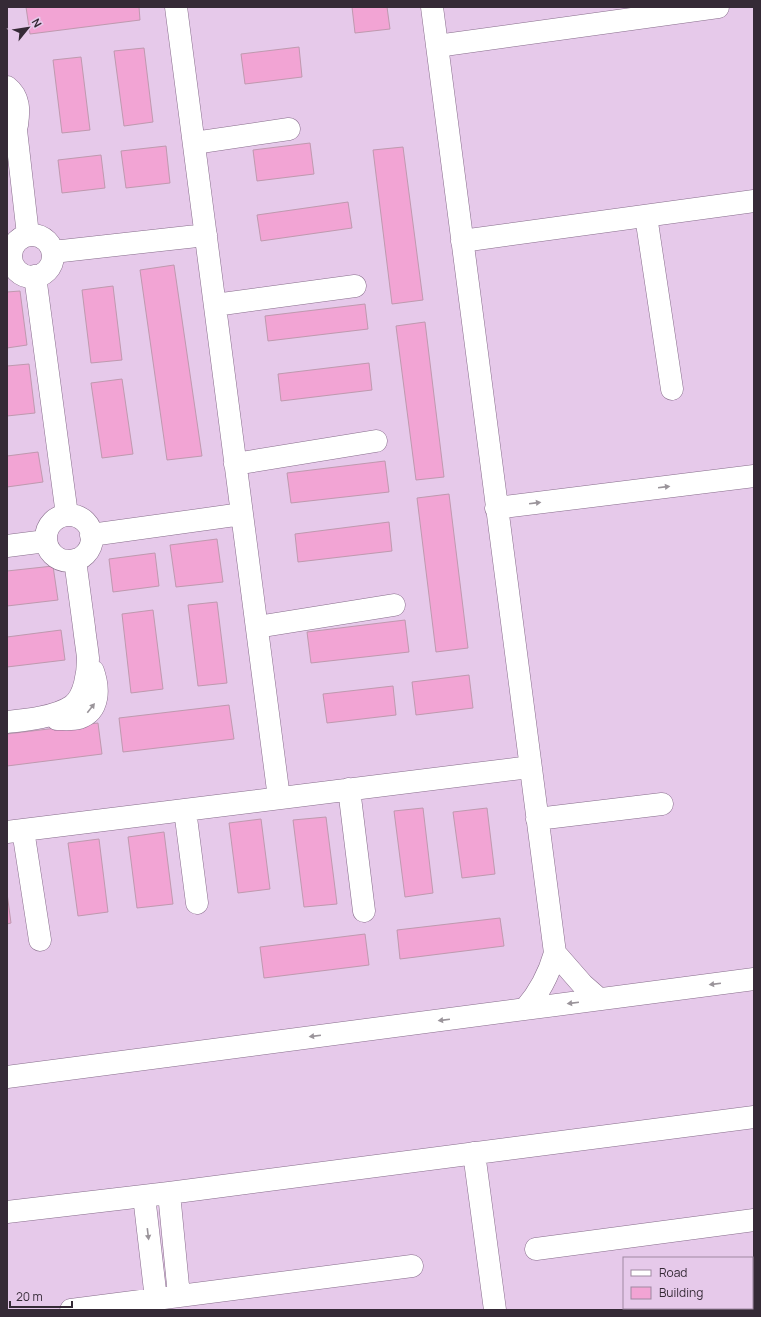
<svg xmlns="http://www.w3.org/2000/svg" width="761" height="1317" font-family="Manrope,sans-serif">
<style>
.building{fill:#f2a4d4;stroke:#bf99af}
.lines{fill:none;stroke-linecap:round;stroke-linejoin:round}
.minor-casing{stroke:#876d8b;stroke-width:23}
.minor{stroke:#fff;stroke-width:22}
.oneway{fill:#9a949a}
</style>
<rect width="100%" height="100%" fill="#e6c9ea"/>
<path class="building" d="M26 7H139L140 20 30 34Z
M352 7H387L390 29 355 33Z
M299 47 302 77 245 84 241 54Z
M144 48 153 122 124 126 114 51Z
M81 57 90 130 62 133 53 60Z
M310 143 314 174 257 181 253 150Z
M166 146 170 183 126 188 121 151Z
M403 147 423 300 392 304 373 150Z
M101 155 105 188 62 193 58 160Z
M348 202 352 228 261 241 257 215Z
M174 265 202 456 167 460 140 270Z
M113 286 122 360 91 363 82 290Z
M20 291 27 345 7 348V292Z
M365 304 368 329 268 341 265 316Z
M425 322 444 477 416 480 396 326Z
M369 363 372 390 281 401 278 374Z
M29 364 35 413 7 416V366Z
M122 379 133 454 102 458 91 383Z
M38 452 43 482 7 487V456Z
M385 461 389 492 291 503 287 473Z
M449 494 468 648 436 652 417 498Z
M389 522 392 551 298 562 295 534Z
M217 539 223 582 176 587 170 545Z
M155 553 159 586 113 592 109 559Z
M53 566 58 600 7 606V571Z
M217 602 227 683 198 686 188 605Z
M153 610 163 689 131 693 122 614Z
M405 620 409 652 311 663 307 632Z
M61 630 65 660 7 667V637Z
M469 675 473 708 416 715 412 682Z
M393 686 396 715 327 723 323 694Z
M229 705 234 739 123 752 119 718Z
M98 723 102 754 7 766V734Z
M423 808 433 893 405 897 394 811Z
M487 808 495 874 462 878 453 812Z
M326 817 337 904 304 907 293 820Z
M261 819 270 889 238 893 229 823Z
M164 832 173 904 137 908 128 837Z
M99 839 108 912 78 916 68 843Z
M7 893 11 923 7 924Z
M500 918 504 946 400 959 397 930Z
M365 934 369 965 264 978 260 947Z"/>
<g class="lines">
<g class="minor-casing">
<path id="minor" d="M176 7 279 798
M432 7 555 953C549 974 540 992 525 1009
M437 46 718 7
M7 87C20 97 19 111 17 125
M7 109 16 130 28 235
M194 143 289 129
M646 216 672 389
M11 256a21 21 0 1 1 42 0a21 21 0 1 1-42 0Z
M462 241 754 201
M53 252 206 235
M35 276 67 515
M215 305 355 286
M235 464 376 441
M496 508 754 476
M46 538a23 23 0 1 1 46 0a23 23 0 1 1-46 0Z
M91 535 242 514
M7 546 46 541
M257 627 394 605
M57 719C64 719 72 720 79 718 100 711 99 688 93 671
M7 722C26 720 56 717 72 706 85 697 88 672 88 658 87 648 85 637 84 627 81 605 78 582 75 560
M349 789 364 911
M185 810 197 903
M537 819 662 804
M23 830 40 940
M7 832 530 767
M555 953 583 985 599 999
M7 1077 754 979
M474 1153 495 1310
M169 1193 179 1296
M144 1196 156 1299
M7 1212 169 1193 754 1117
M536 1249 754 1220
M71 1310 412 1266"/>
</g>
<use href="#minor" class="minor"/>
</g>
<defs><path id="oneway-solid" d="M-6-.8H1V-3.2L6.5 0L1 3.2V.8H-6Z"/></defs>
<g class="oneway">
<use href="#oneway-solid" transform="translate(664 487) rotate(-7)"/>
<use href="#oneway-solid" transform="translate(535 503) rotate(-7)"/>
<use href="#oneway-solid" transform="translate(91 708) rotate(-52)"/>
<use href="#oneway-solid" transform="translate(715 984) rotate(173)"/>
<use href="#oneway-solid" transform="translate(573 1003) rotate(173)"/>
<use href="#oneway-solid" transform="translate(444 1020) rotate(173)"/>
<use href="#oneway-solid" transform="translate(315 1036) rotate(173)"/>
<use href="#oneway-solid" transform="translate(148 1234) rotate(83)"/>
</g>
<rect width="761" height="1317" fill="none" stroke="#352a36" stroke-width="16"/>
<rect x="623" y="1257" width="130" height="52" fill="#e6c9ea" stroke="#9f89a2"/>
<rect x="631" y="1270" width="20" height="6" fill="#ffffff" stroke="#9f89a2"/>
<text x="659" y="1277" font-size="12" fill="#352a36">Road</text>
<rect x="631" y="1287" width="20" height="12" fill="#f2a4d4" stroke="#9f89a2"/>
<text x="659" y="1297" font-size="12" fill="#352a36">Building</text>
<g transform="translate(28 28) rotate(60)" stroke="#e6c9ea" stroke-width="3" paint-order="stroke">
<path d="M0-3L7 15L0 10L-7 15Z" fill="#352a36"/>
<text y="-6" font-size="11" font-weight="bold" text-anchor="middle" fill="#352a36">N</text>
</g>
<path d="M10 1301v6h62v-6" fill="none" stroke="#352a36" stroke-width="2"/>
<text x="16" y="1301" font-size="12" fill="#352a36" stroke="#e6c9ea" stroke-width="3" paint-order="stroke">20 m</text>
</svg>
